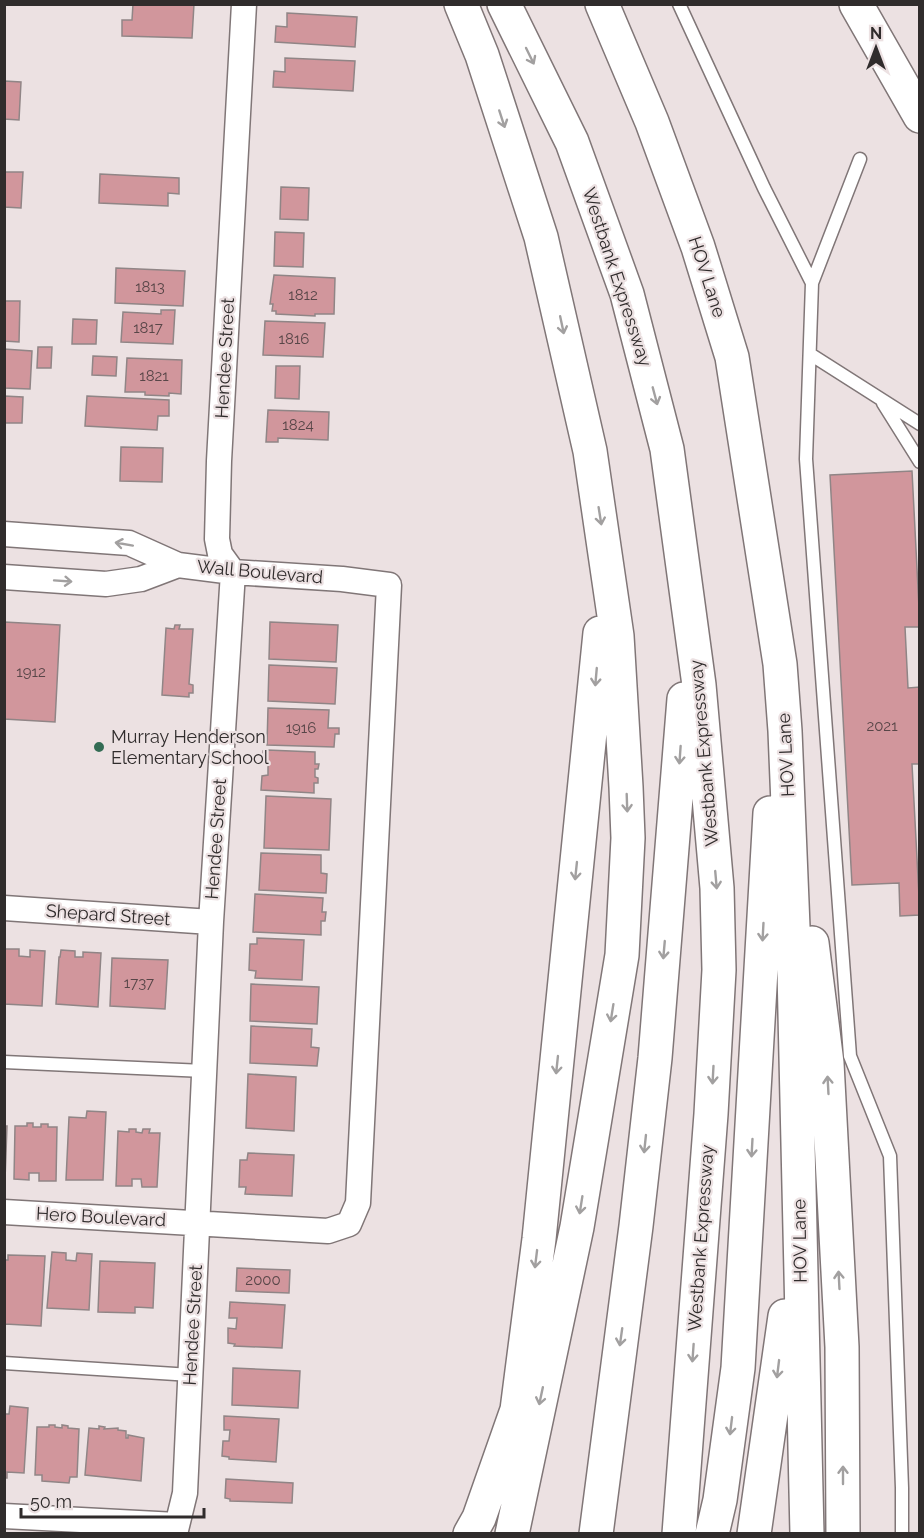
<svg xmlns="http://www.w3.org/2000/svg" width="924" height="1538" font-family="Raleway,sans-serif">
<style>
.building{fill:#d1969c;stroke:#908586;stroke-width:1.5}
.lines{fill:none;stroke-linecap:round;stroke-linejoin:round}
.lane-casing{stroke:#807677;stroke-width:15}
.street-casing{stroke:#807677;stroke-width:27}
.highway-casing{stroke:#807677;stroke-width:36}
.lane{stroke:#fff;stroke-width:12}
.street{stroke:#fff;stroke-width:24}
.highway{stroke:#fff;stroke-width:33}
.oneway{stroke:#a2a0a0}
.poi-dot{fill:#336c54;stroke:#ece1e2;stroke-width:2}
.labels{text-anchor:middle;stroke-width:4.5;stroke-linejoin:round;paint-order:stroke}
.number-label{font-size:15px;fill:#584648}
.street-label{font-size:18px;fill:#302c2c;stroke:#ece1e2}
.poi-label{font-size:18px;fill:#302c2c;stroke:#ece1e2;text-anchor:start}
</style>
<rect width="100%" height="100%" fill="#ece1e2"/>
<path class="building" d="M133 4H194L192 38 122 36V20H132Z
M287 13 357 17 355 47 275 42 276 26 287 27Z
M285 58 355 61 353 91 273 87 274 71 285 72Z
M4 81 21 82 19 120 4 119Z
M4 172H23L21 208 4 207Z
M100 174 179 178V194L168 193V206L99 203Z
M281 187 309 188 308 220 280 219Z
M275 232 304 233 303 267 274 266Z
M116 268 185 271 183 306 115 303Z
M274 275 335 278 334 314H315V316L276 314V311H272L273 304H270Z
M4 301H20L19 342 4 341Z
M161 310H175L173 344 121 342 123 312 161 314Z
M73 319 97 320 96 344H72Z
M265 321 325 323 323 357 263 355Z
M38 347H52L51 368H37Z
M4 349 32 351 30 389 4 388Z
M93 356 117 357 116 376 92 375Z
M127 358 182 360 181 394 169 393V396L145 395V392H125Z
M276 366H300L299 399 275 398Z
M4 396 23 397 22 423H4Z
M87 396 169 400V416H158L157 430 85 426Z
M268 410 329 412 328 440 278 438V442H266Z
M121 447 163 448 162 482 120 481Z
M912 471 920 627H905L908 688 920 687V764H912L920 915 900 916 899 883 852 885 830 475Z
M4 622 60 625 55 722 4 719Z
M270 622 338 625 336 662 269 659Z
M175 625H180L179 629H193L189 684 193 685V693H189V697L162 695 166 628 174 629Z
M269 665 337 668 335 704 268 701Z
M268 708 329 710 328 728H339V734H335L334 747 267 745Z
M267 750 315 752V764H319L318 769H315V777L318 778V783H314V793L261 790 262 776 268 775V763H263V751H267Z
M266 796 331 799 329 850 264 848Z
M261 853 321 855V873L327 874 326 893 259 890Z
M255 894 323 898 322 912H326L325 921H321V935L253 932Z
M257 938 304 940 302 980 255 978 256 971 249 970 250 944H257Z
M4 949H19V956L30 957V950L45 951 42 1006 4 1004Z
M61 950 75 951V957H83V952L101 953 98 1007 56 1004 59 957H60Z
M112 958 168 960 165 1009 110 1006Z
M251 984 319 987 317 1024 250 1021Z
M251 1026 312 1029 311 1047 319 1048 317 1066 250 1063Z
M248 1074 296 1077 294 1131 246 1128Z
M87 1111 106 1112 103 1180H66L69 1117 86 1118Z
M27 1123H33V1127H41V1124H48V1127H57L56 1181H39V1173H29V1180L14 1179 15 1126H27Z
M4 1126H7L5 1180H4Z
M129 1129H136V1132L142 1133 143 1129H150L149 1133H160L157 1187H142L141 1179H132V1186H116L118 1131 129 1132Z
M248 1153 294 1155 292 1196 245 1194 246 1187H239L240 1160H247Z
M52 1252 66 1253V1260L76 1261 77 1253 92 1254 89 1310 47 1308Z
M8 1255 45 1256 41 1326 5 1324 4 1328V1260H8Z
M100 1261 155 1263 153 1308 135 1307V1313L98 1312Z
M237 1268 290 1270 289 1293 236 1291Z
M230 1302 285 1305 282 1348 234 1346 235 1344 228 1343V1328L236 1329 237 1318H229Z
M233 1368 300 1371 298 1408 232 1405Z
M10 1406 28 1408 24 1473 7 1472V1478H4V1414H9Z
M224 1416 279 1419 276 1462 229 1459V1457L222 1456 223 1441H229L230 1430H224Z
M49 1425H55V1427L62 1428V1425L68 1426V1428L79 1429 77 1477H70L69 1483 42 1481V1475H35L37 1427H49Z
M99 1426 105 1427 104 1429 118 1428V1430L126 1431V1438H128V1435L144 1438 141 1481 85 1475 89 1428 99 1429Z
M226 1479 293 1483 292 1503 230 1501V1499L225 1498Z"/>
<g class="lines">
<g class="lane-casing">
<path id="lane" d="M679 4 764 188 812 283
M860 159 812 283 806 459 850 1056 890 1156 902 1488V1534
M810 354 920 424
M883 403 920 462
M4 1062 204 1071
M4 1363 191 1375"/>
</g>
<g class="street-casing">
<path id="street" d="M4 534 129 543 178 565 233 572 342 579 389 585 358 1203 349 1224 328 1231 4 1212
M4 577 106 584 141 579 178 565
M4 908 211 922
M4 1516 177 1525
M175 1534 185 1493 211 922 233 572 220 554 217 539 219 461 244 4"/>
</g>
<g class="highway-casing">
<path id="highway" d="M461 4 482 55 541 237 590 451 617 636 626 787 628 838 622 955 577 1227 512 1534
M504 4 572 142 627 294 667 449 699 685 717 888 719 970 711 1114 679 1534
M602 4 652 122 698 247 732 357 780 664 785 731 793 927 807 1534
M856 4 920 116
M812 943 827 1063 842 1347 843 1534
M470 1534 479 1518 517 1410 539 1239 600 633
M596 1534 636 1226 655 1058 684 699
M712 1534 720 1500 738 1368 770 813
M754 1534 785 1316"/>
</g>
<use href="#lane" class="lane"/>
<use href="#street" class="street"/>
<use href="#highway" class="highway"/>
</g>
<defs><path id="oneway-shaft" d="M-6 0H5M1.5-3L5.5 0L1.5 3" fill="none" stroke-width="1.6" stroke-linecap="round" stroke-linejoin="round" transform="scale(1.5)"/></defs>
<g class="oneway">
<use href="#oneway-shaft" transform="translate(530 56) rotate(64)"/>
<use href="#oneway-shaft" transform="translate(502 119) rotate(72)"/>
<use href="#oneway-shaft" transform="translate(562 325) rotate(78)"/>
<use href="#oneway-shaft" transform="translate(655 396) rotate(75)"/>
<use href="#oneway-shaft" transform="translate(600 516) rotate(81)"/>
<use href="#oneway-shaft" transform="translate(124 544) rotate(-170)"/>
<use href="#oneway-shaft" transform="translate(63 581) rotate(4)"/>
<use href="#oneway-shaft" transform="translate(596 677) rotate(95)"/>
<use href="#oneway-shaft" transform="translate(680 755) rotate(94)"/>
<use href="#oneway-shaft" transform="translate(627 803) rotate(88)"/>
<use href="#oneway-shaft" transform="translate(576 871) rotate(96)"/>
<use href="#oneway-shaft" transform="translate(716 880) rotate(85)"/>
<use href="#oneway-shaft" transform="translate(763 932) rotate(93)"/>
<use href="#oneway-shaft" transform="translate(664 950) rotate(95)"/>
<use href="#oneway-shaft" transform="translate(612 1013) rotate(99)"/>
<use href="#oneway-shaft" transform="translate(557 1065) rotate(96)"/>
<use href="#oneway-shaft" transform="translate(713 1075) rotate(93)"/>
<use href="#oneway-shaft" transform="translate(828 1085) rotate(-93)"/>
<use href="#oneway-shaft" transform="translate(645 1144) rotate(96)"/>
<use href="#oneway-shaft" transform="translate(752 1148) rotate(93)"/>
<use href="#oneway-shaft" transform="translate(581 1205) rotate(99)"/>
<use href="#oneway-shaft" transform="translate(536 1259) rotate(97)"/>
<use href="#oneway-shaft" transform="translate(839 1280) rotate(-93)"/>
<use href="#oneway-shaft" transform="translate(621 1337) rotate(98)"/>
<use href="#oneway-shaft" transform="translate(693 1353) rotate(94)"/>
<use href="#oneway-shaft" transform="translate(778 1369) rotate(97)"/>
<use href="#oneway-shaft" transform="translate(541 1396) rotate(102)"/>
<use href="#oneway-shaft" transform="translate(731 1426) rotate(97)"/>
<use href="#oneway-shaft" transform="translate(843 1475) rotate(-90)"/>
</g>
<circle class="poi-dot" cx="99" cy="747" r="6"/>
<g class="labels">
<g class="number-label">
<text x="150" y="292">1813</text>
<text x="303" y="300">1812</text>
<text x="148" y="333">1817</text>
<text x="294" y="344">1816</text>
<text x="154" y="381">1821</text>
<text x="298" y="430">1824</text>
<text x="31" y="677">1912</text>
<text x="882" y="731">2021</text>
<text x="301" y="733">1916</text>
<text x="139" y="988">1737</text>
<text x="263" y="1285">2000</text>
</g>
<g class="street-label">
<text transform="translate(617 277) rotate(72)" y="6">Westbank Expressway</text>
<text transform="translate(707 277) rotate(72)" y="6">HOV Lane</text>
<text transform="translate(225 358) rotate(-87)" y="6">Hendee Street</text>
<text transform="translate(260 572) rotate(5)" y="6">Wall Boulevard</text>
<text transform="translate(704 753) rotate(-95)" y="6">Westbank Expressway</text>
<text transform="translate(786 755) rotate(-93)" y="6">HOV Lane</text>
<text transform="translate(216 839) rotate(-86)" y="6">Hendee Street</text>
<text transform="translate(108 915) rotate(4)" y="6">Shepard Street</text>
<text transform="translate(101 1217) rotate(3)" y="6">Hero Boulevard</text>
<text transform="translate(701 1238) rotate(-86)" y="6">Westbank Expressway</text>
<text transform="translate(800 1241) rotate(-91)" y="6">HOV Lane</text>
<text transform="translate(193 1325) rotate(-87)" y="6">Hendee Street</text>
</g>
<g class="poi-label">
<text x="111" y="743">Murray Henderson<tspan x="111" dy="21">Elementary School</tspan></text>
</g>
</g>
<rect width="924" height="1538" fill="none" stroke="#302c2c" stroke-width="12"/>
<g transform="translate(876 48)" stroke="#ece1e2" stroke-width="4.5" paint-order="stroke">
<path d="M0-4.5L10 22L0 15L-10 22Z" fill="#302c2c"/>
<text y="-9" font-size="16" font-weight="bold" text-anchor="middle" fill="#302c2c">N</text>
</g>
<path d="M21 1508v9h183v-9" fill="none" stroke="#302c2c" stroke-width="3"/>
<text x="30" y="1508" font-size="18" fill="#302c2c" stroke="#ece1e2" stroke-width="4.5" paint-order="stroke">50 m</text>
</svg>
